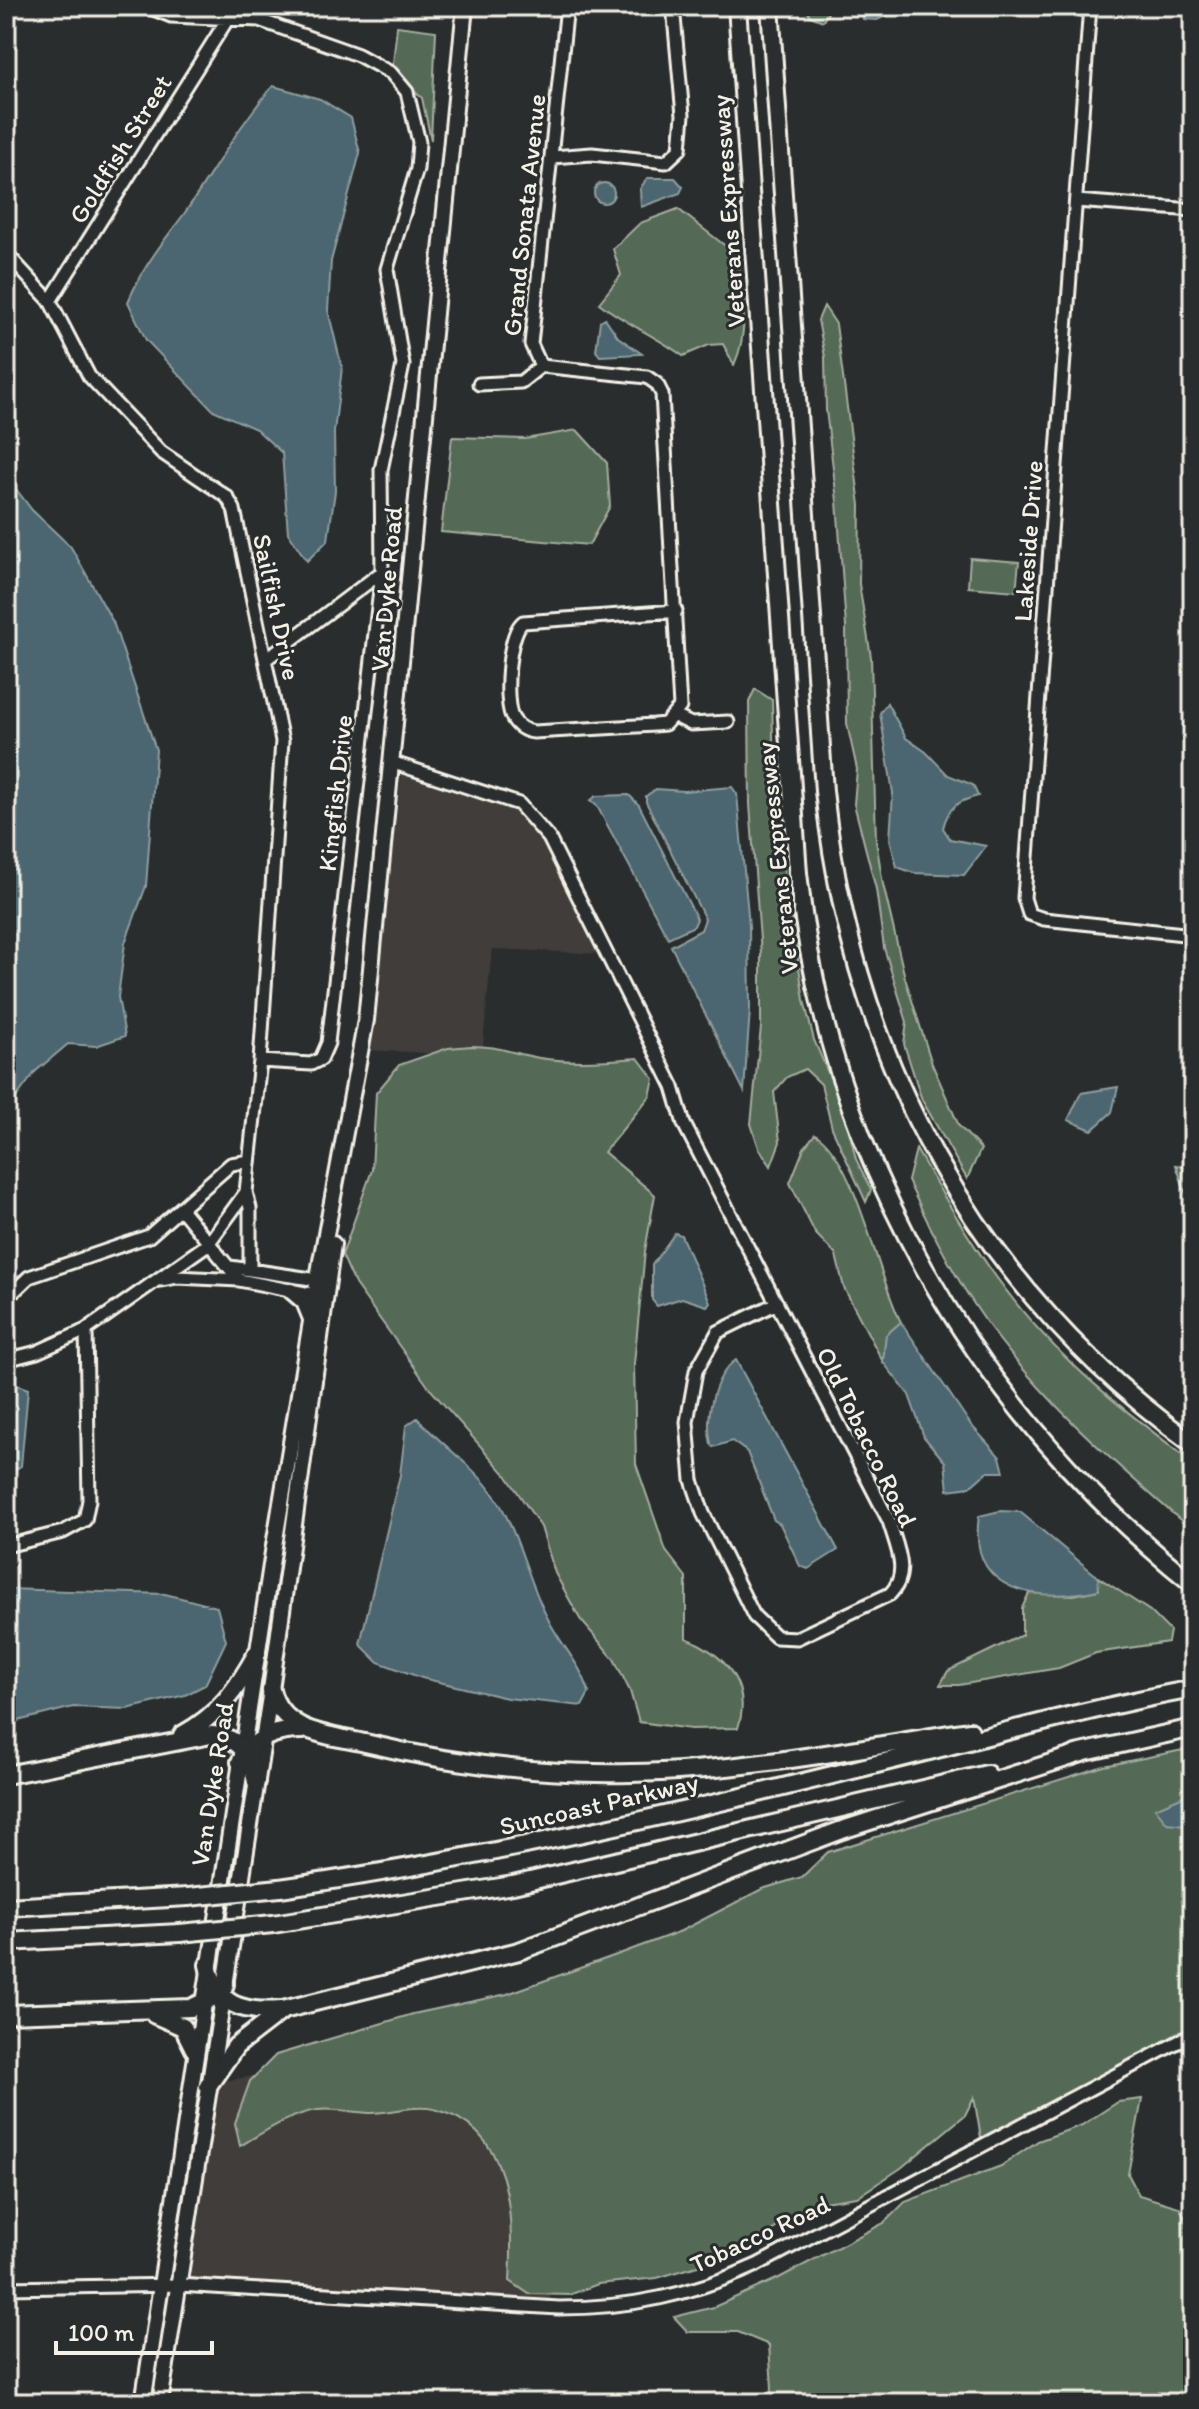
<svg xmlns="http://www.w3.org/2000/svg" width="1199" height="2409" font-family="Itim,sans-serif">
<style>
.built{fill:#3f3d3b}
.green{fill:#556a56;stroke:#a4ae9f;stroke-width:2}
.water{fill:#4b666f;stroke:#8f9e9f;stroke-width:2}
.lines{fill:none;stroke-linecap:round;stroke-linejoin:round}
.minor-casing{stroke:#f4f1e8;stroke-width:17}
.major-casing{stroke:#f4f1e8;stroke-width:20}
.highway-casing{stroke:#f4f1e8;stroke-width:22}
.minor{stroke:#2a2d2e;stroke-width:11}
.major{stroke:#2a2d2e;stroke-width:14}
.highway{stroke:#2a2d2e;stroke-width:16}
.highway-bridge-casing{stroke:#f4f1e8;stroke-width:22;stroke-linecap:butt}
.highway-bridge{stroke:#2a2d2e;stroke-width:16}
.labels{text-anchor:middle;stroke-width:6;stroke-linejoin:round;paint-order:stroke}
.street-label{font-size:26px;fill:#f4f1e8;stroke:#2a2d2e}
</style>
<rect width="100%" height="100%" fill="#2a2d2e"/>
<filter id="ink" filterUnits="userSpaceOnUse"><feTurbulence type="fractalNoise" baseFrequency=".0125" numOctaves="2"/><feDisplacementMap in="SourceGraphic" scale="16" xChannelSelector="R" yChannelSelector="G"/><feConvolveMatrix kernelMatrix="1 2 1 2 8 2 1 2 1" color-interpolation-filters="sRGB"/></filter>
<g filter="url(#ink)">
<path class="built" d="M345 6H454L453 17Z
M402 768 517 807 548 843 605 954 492 949 482 1056 368 1050Z
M532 2029 551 2305 165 2277 173 2140 182 2088Z"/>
<path class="green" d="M805 6H832L823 21 810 16Z
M397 26 436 31 431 140 422 98 392 72Z
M678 209 737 255C744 289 749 334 734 365L723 344 709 345 683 356C656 336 626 324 599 303L621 275 613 249 640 223Z
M824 306 836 324 860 505 859 584 871 657 876 841 883 884 905 978 932 1064 959 1126 981 1149 967 1179 922 1100 904 1044 907 1022 884 948 876 889 854 804 857 769 847 724 846 627 837 501 826 410 825 357 818 320Z
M577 430 607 463 610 506 589 545 441 532 452 437 525 439Z
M970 558 1019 562 1016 591 968 587Z
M755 689 772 700 775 809 804 1000 814 1040 844 1110 856 1159 871 1190 866 1202 832 1128 821 1084 805 1069 787 1077 774 1092 780 1142 771 1166 759 1148 751 1124 761 1027V954L750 804 749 702Z
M471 1046C494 1046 503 1050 525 1055 560 1064 603 1061 638 1058L654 1079 650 1096 604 1152 655 1195 645 1251 634 1364 636 1464 666 1551 686 1577V1638C725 1654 752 1685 738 1728L691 1729 639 1722 630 1691 614 1659 580 1619 555 1573 541 1527 506 1475 430 1389 355 1284 342 1255 372 1170 376 1093 399 1065 448 1048Z
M815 1134C856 1158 878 1279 901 1322L886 1335 883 1362 844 1288 836 1255 815 1233 790 1183 804 1148Z
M916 1149C953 1212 990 1277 1040 1331 1085 1381 1140 1422 1193 1463V1531C1114 1463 1032 1393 974 1304 948 1265 928 1223 908 1181Z
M1176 1165 1193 1170V1214Z
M1098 1577 1150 1611 1170 1631 1168 1642 1096 1653 1059 1668 959 1685H940L948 1671 1022 1635V1608L1029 1593 1074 1595 1098 1590Z
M1193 1748V2037L982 2144 974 2097 965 2115 901 2168 857 2197 817 2203 728 2257 657 2278 598 2284 569 2295 529 2294 510 2281C514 2215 512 2128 434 2109 416 2105 391 2112 373 2113 355 2113 335 2108 318 2110 292 2113 262 2133 240 2146L235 2123 250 2081 276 2055 413 2014 507 1994 622 1953 681 1931 762 1889 802 1877 828 1852 1104 1766Z
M1142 2099 1128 2174 1139 2195 1179 2207 1193 2231V2403H769L772 2388 769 2345 738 2332H688L674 2317 714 2307 779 2278 884 2223 905 2202 1001 2166 1038 2141 1082 2125 1118 2102Z"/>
<path class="water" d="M861 6H898L897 11 877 20 863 19Z
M273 86 320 99 351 118 360 153 331 261 328 310 342 368 334 432 335 491 328 540 307 561 288 533 282 453 256 429 213 410 146 340 128 302C143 266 161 245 184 214 214 171 238 126 273 86Z
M647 178H675L683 187 680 193 641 207 640 189Z
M594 193a10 10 0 1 1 20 0a10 10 0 1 1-20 0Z
M605 318 618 337 642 354 600 356 596 351 600 321Z
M6 476 32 510 71 547 113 622 156 750 146 886 125 943 118 997 125 1036 96 1046 68 1044 36 1071 6 1111Z
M887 703 906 738 926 752 948 775 973 785 978 796C958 801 948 807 943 828L950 839 986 846 964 875 914 873 897 867 890 839 893 793 880 713Z
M732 787 737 794 749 926 750 1010 744 1091 671 946 701 930 705 919 646 802V796L656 789 684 791Z
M629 795 639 805 697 919 694 926 668 938 596 804 590 801 596 796Z
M1118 1087 1112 1112 1092 1130 1068 1120 1081 1093Z
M675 1233 681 1235 710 1302 707 1306 682 1298 657 1306 652 1300V1265Z
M901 1322 971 1425 1000 1457 1004 1472H987L970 1487 948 1490 945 1462 924 1437 909 1395 883 1362 886 1335Z
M736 1360 838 1550 808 1569 800 1566 780 1524 774 1520 747 1452 732 1441 713 1447 711 1444C705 1418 713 1376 736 1360Z
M6 1381 28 1389 21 1466 6 1475Z
M417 1418C444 1448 481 1470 501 1506 521 1541 529 1583 548 1619 560 1644 583 1667 589 1693L582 1706 507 1698 422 1678 378 1662 360 1644 400 1475 406 1426Z
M1000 1511 1020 1512 1098 1577 1099 1590C1039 1602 967 1595 979 1516Z
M6 1589 165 1594 217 1607 226 1641 205 1685 185 1695 127 1709 73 1707 6 1724Z
M1193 1792V1826L1167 1823 1155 1808Z"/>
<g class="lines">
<g class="minor-casing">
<path id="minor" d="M146 6 171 16 259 20 358 55 391 73 407 92 419 142 417 169 387 269 403 365 381 470 382 572 328 1043 321 1059 311 1064 260 1061
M567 6 531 344 541 366 647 377 657 384 662 394 680 707 665 724 654 725 534 732C525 731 518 727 513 719 503 703 508 633 523 622L676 611
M1090 6 1024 898 1029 914 1044 919 1193 935
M552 157 592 154 666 162 680 149 683 115 673 6
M1076 201 1193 210
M6 253 50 301 89 376 161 452 227 497 234 509 282 741 260 1061 246 1192 208 1244 86 1330 37 1352 6 1360
M50 301 227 20
M479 384 521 382 541 366
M266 659 382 572
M675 716 691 724 728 722
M394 763 519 804 549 838 673 1087 684 1124 889 1521C896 1546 911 1573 890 1594L797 1638 776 1637 754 1616 703 1513 692 1480 687 1422 696 1371 718 1332 777 1303
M246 1192 250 1208V1270
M182 1210 239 1280 315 1295 327 1291 318 1280 230 1267
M161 1280 177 1277 239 1280
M6 1299 29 1277 149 1236 231 1164 249 1161
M6 1546 63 1532 85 1520 89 1500 86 1330
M6 2288 179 2285 559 2308C630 2308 692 2295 757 2265L1193 2034"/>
</g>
<g class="major-casing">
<path id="major" d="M291 1291 304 1302 311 1319
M143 2403 273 1552 321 1261 366 1020 465 6
M160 2403 271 1690 333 1244"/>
</g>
<g class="highway-casing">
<path id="highway" d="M737 6 798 873C827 1153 973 1408 1193 1584
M770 6 824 791C852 1058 974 1286 1193 1444
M271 1690C282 1733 329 1735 365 1743 453 1764 541 1775 631 1773 745 1771 858 1748 970 1731
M182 1735C219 1715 237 1689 257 1653
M1076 1754 1193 1728
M240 1762C255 1737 275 1730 303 1730
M6 1775 211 1735C241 1737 251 1755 256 1782
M280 1888C497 1857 710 1806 921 1753 1012 1730 1101 1706 1193 1689
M6 1907 188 1897
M273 1924 513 1885 987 1774
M6 1942 180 1933
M208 1965C216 2006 243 2013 281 2010
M6 2014 191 2008 210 1999 225 1984
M155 2015 183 2027 194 2049
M208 2086 236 2046 283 2010 519 1951 842 1830 1085 1752"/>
</g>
<use href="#minor" class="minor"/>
<use href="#major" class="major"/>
<use href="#highway" class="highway"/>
<g class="highway-bridge-casing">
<path id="highway-bridge" d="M188 1897 280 1888
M180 1933 273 1924"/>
</g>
<use href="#highway-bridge" class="highway-bridge"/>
</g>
</g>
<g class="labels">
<g class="street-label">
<text transform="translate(120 149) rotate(-58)" y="9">Goldfish Street</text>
<text transform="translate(728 211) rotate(-94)" y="9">Veterans Expressway</text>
<text transform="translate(524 215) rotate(-84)" y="9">Grand Sonata Avenue</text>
<text transform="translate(1028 541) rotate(-86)" y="9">Lakeside Drive</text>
<text transform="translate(386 589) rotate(-85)" y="9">Van Dyke Road</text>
<text transform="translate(277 607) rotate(78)" y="9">Sailfish Drive</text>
<text transform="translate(335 793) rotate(-84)" y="9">Kingfish Drive</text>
<text transform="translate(777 858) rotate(-96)" y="9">Veterans Expressway</text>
<text transform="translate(867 1437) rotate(64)" y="9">Old Tobacco Road</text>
<text transform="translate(212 1784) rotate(-81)" y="9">Van Dyke Road</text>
<text transform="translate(599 1804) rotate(-13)" y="9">Suncoast Parkway</text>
<text transform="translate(760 2234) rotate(-25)" y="9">Tobacco Road</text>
</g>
</g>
<rect width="1199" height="2409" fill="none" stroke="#2a2d2e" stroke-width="32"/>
<rect x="16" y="16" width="1167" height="2377" fill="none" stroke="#f4f1e8" stroke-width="3" filter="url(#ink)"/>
<path d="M56 2341v12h156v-12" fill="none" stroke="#f4f1e8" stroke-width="4"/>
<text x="68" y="2341" font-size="24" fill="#f4f1e8" stroke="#2a2d2e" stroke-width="6" paint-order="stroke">100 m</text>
</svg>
